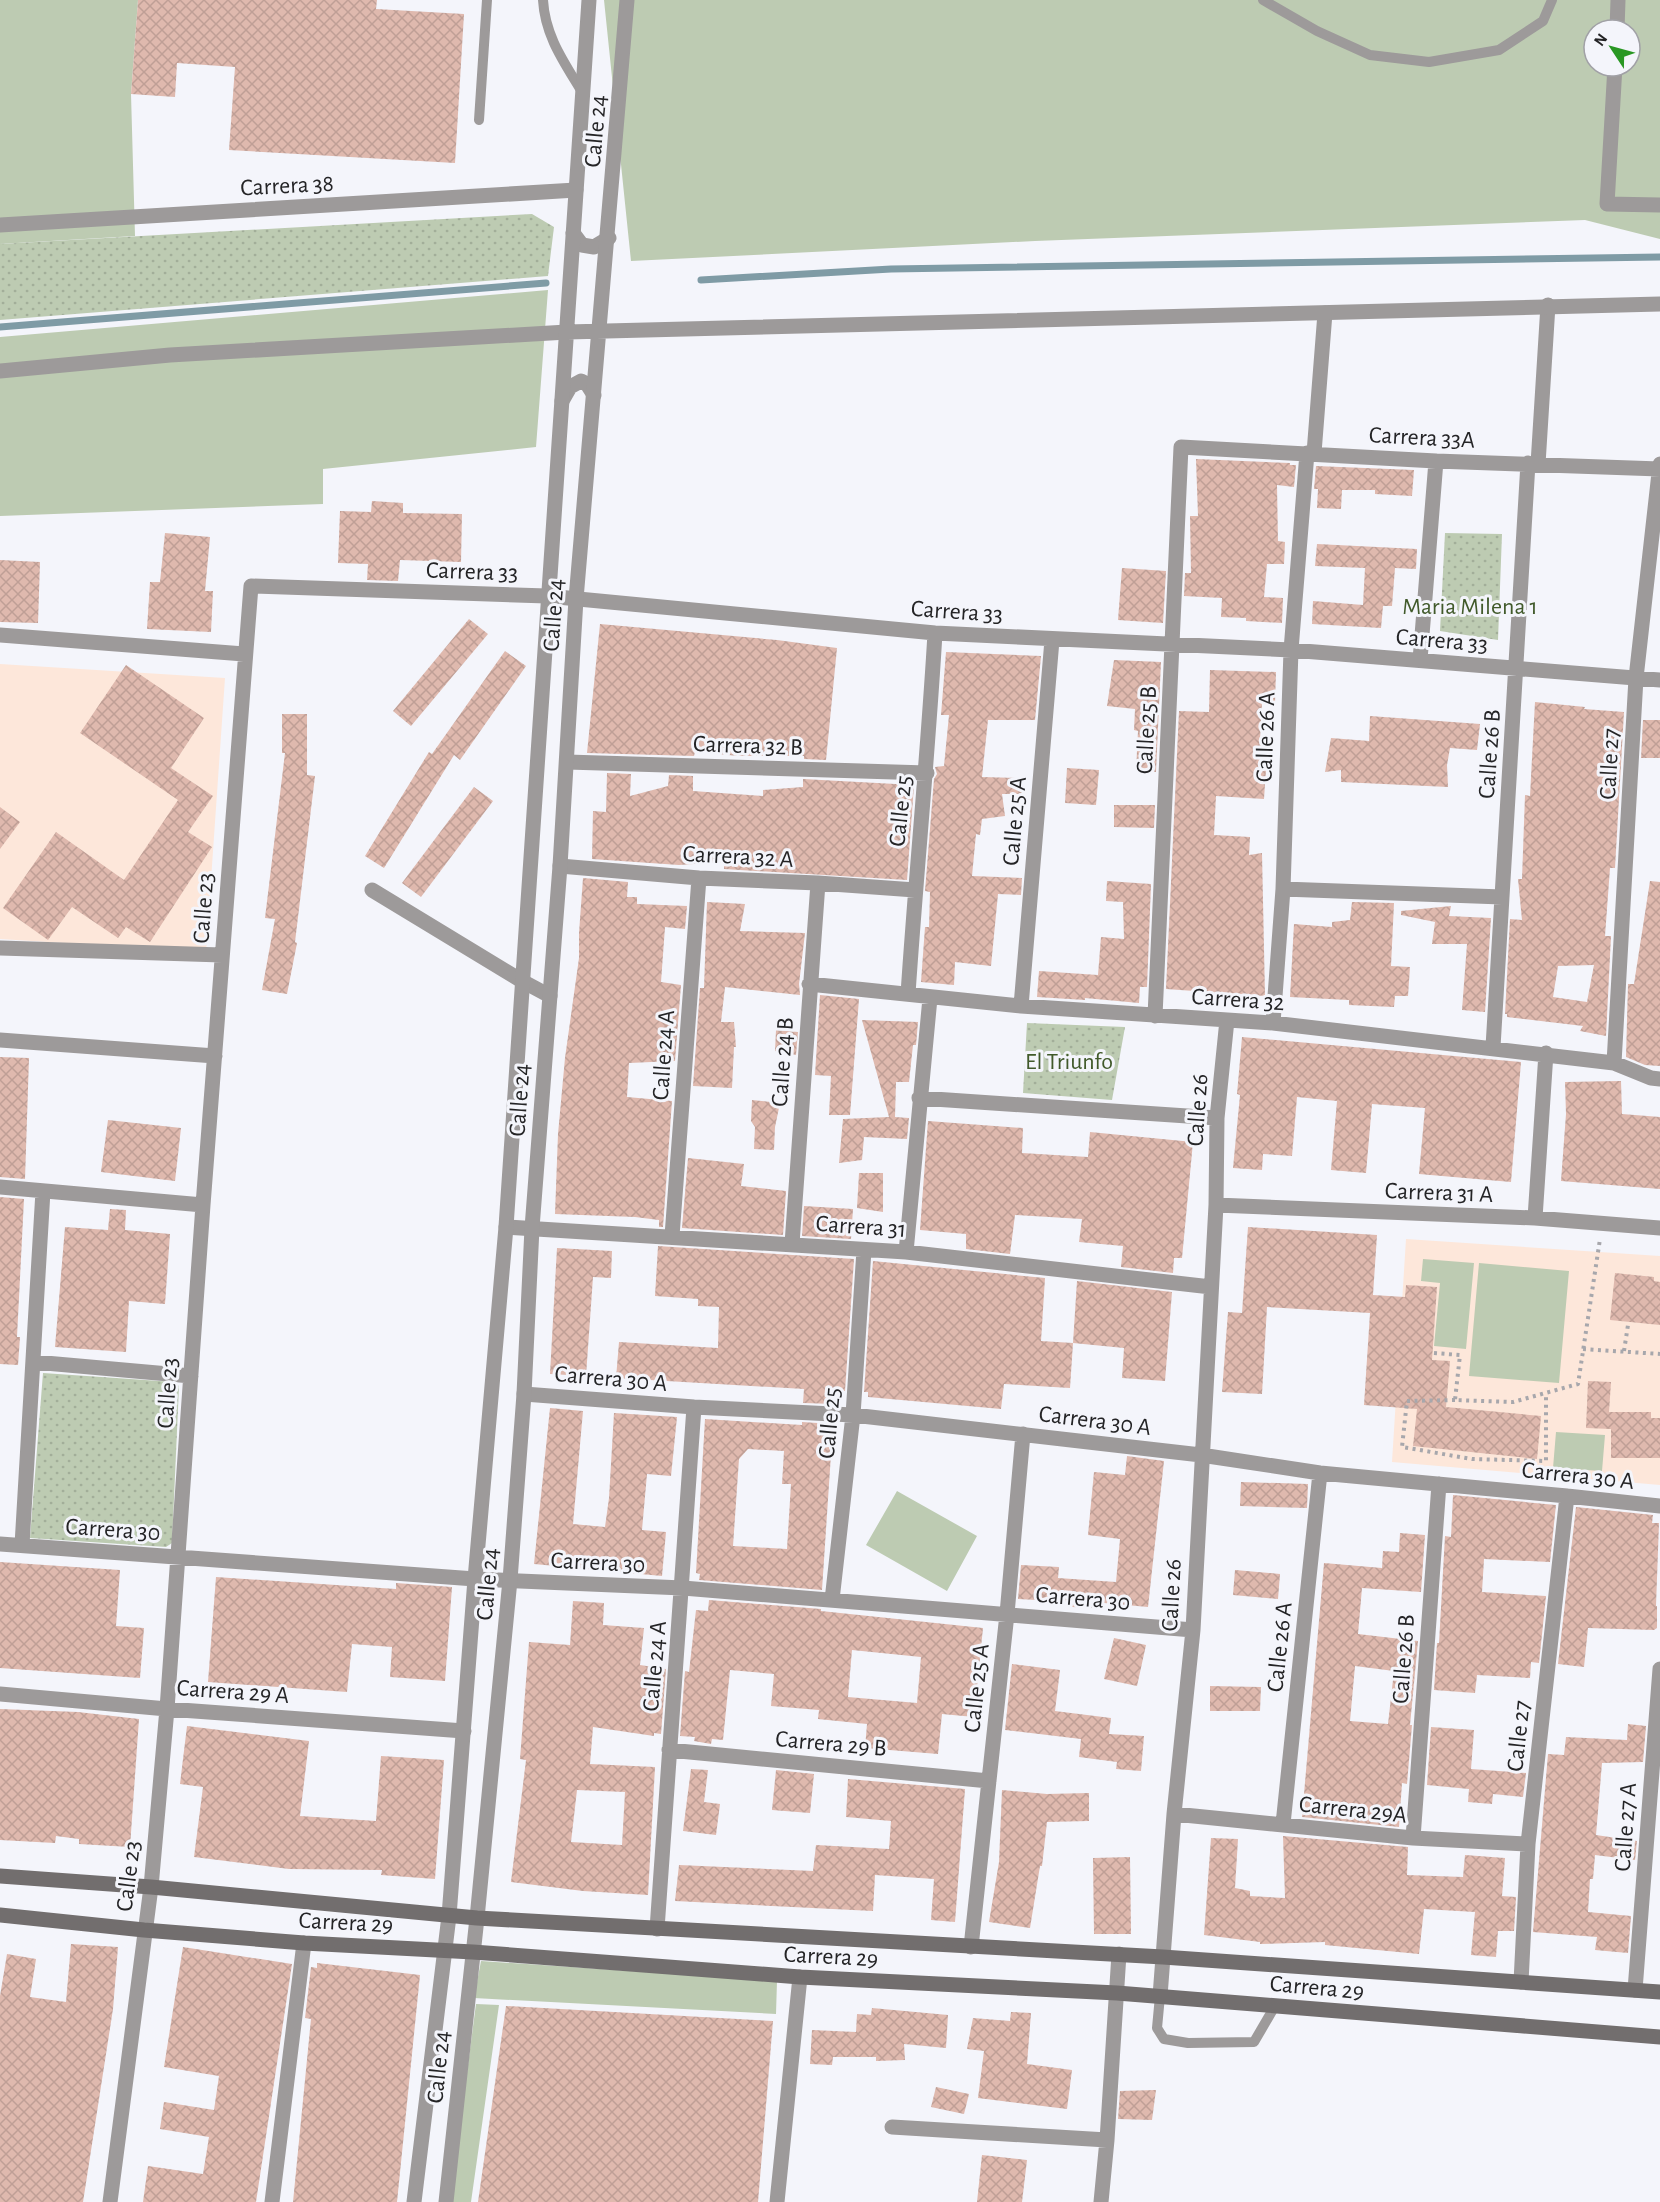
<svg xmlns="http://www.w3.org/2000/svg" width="1660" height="2202" font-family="'Alegreya Sans',sans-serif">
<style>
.education{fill:#fde7da}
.grass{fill:#bdcbb2;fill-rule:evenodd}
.park{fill:url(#park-dots)}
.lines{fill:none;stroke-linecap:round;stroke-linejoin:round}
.stream{stroke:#7f9ba5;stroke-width:7}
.building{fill:url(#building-cross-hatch);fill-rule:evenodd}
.path{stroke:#a7a7ac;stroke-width:4;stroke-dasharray:3 4.5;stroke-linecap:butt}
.service{stroke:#9d9a9a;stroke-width:10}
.minor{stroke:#9d9a9a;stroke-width:15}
.tertiary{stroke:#9d9a9a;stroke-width:15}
.secondary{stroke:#726e6e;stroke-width:15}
.labels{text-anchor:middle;stroke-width:6;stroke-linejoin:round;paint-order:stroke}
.street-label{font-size:24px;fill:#242426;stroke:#f4f5fb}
.park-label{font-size:24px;fill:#415a2b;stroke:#f4f5fb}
</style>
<defs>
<pattern id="park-dots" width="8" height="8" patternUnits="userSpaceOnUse" patternTransform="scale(1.5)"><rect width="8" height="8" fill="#bdcbb2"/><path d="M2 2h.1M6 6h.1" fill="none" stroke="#a2ae99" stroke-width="1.8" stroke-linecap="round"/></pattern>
<pattern id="building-cross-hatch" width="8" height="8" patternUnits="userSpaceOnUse" patternTransform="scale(1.5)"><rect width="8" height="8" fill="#dfb9ae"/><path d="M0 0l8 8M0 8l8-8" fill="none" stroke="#bf9f96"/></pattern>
</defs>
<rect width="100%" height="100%" fill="#f4f5fb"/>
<path class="education" d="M0 664 225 678 206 952 0 939Z
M1406 1239 1660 1256V1485L1392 1462Z"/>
<path class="grass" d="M0 0H138L131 94 135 236 0 244Z
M604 0H1660V239L1585 220 1035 241 631 261ZM1594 30H1630V66H1594Z
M548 290 536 447 323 469V504L0 516V337Z
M1423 1259 1474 1263 1466 1349 1434 1346 1440 1283 1421 1281Z
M1479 1263 1569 1271 1559 1383 1469 1376Z
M1556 1432 1605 1435 1602 1471 1553 1468Z
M897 1491 977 1536 947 1591 866 1545Z
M481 1961 777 1981 776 2014 474 1998Z
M476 2004 499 2005 471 2202H450Z"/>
<path class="park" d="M532 214 554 227 548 276 0 320V244Z
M1445 533 1502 534 1498 640 1440 631Z
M1027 1023 1125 1027 1112 1100 1023 1093Z
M43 1373 174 1382 179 1386 172 1543 166 1547 30 1538Z"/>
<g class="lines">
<path class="stream" d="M701 280 891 269 1660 257
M0 327 546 283"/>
</g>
<path class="building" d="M138 0H377L376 9 464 14 455 163 229 150 235 67 177 63 175 97 131 94Z
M1196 459 1290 463V465H1296L1294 487 1277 485 1278 541 1285 542 1284 564H1267L1264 597 1283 598 1282 623 1246 621V618L1221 617 1222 598 1184 596 1185 573H1191L1190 516H1198Z
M1316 466 1414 470 1412 496 1375 494V490H1342L1341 509 1317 508 1318 489H1314Z
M372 501 403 503V513L462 514 461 562 400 560 398 581 367 580 368 564 338 563 340 511 371 512Z
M165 533 210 537 205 591H213L211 632 147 629 150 582H160Z
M1317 544 1417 549 1416 569 1395 568 1392 606H1383L1381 628 1312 624 1313 601 1363 605 1365 568 1315 566Z
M0 560 40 562 38 623 0 622Z
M1122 568 1166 571 1163 623 1118 620Z
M469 619 488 634 411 726 393 711Z
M600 624 777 640 837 648 826 760 804 759V756H739L695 752 694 756 587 753Z
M505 651 526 666 460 760 454 755 384 868 365 856 429 752 432 754Z
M946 652 1041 656 1035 720H988L982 777 1023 778 1022 794H1002L1005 816 982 819 980 835 976 834 972 876 1022 878 1021 895 998 894 991 966 955 962 954 985 921 982 925 927H929L930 892 925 891 934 779 937 774 935 767 944 766 949 715H941Z
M1114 660 1161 662 1156 772 1136 771 1138 731 1134 730 1135 709 1107 706Z
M126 665 204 718 171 768 213 796 188 832 212 847 150 942 126 927 118 938 72 907 48 940 3 908 56 832 124 880 178 800 80 733Z
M1210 670 1276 672 1275 703H1262L1260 740 1268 741 1264 799 1216 796 1214 835 1250 837 1249 855 1262 853 1265 996 1166 989 1179 711 1209 712Z
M1535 702 1585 707 1584 709 1624 712 1615 868H1610L1605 936H1611L1606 1036 1580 1031 1583 1026 1507 1017V1014H1505L1510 919 1522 920 1518 879H1522L1525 795 1530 796ZM1594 965 1587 1002 1553 997 1558 966Z
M282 714H307V775L315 776 295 942 297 943 287 994 262 990 275 919 265 918 285 753H282Z
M1370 716 1480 724 1477 750 1450 748 1447 765 1448 787 1341 782V770L1325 772 1331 738 1369 741Z
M1643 720H1660V758H1641Z
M1067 768 1099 770 1096 805 1065 803Z
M607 773 631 774 630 796 668 786 669 775 693 776V791L763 796V790L803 787V779L914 785 907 880 724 869V862L679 865 592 859 593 811 606 812Z
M474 787 493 801 421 897 402 883Z
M1114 805H1155L1154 828 1114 827Z
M0 807 20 822 0 849Z
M583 878 628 882 627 897H637V904L687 906 685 929 665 927 661 982 681 985 675 1061 629 1063 627 1097 672 1101 663 1227H659V1220L635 1217 555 1214 558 1134 565 1058 579 958V933Z
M1107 881 1151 884 1147 987H1140L1139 1003 1085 998V1000L1037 997 1039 971 1098 975 1101 937 1124 939 1123 902 1106 901Z
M1650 881 1660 882V1066L1645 1065 1626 1057 1628 984H1634Z
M707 902 745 904 740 931 805 933 799 984 800 995 725 987 721 1022H734L736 1047H734L732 1088 693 1086 700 988H704Z
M1352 902 1394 903 1391 966 1410 967 1408 996H1395L1394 1007 1349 1005V1000L1290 997 1294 924 1332 927V922L1350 920Z
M1451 906 1449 916 1491 918 1485 1012 1462 1010 1467 944H1432L1435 922 1401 915V911Z
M820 995 859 999 850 1115H829L831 1076 815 1075Z
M862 1020 918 1022 916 1045H913L909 1082H896L895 1117 909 1118 907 1139 864 1137 862 1160 839 1163 843 1119 889 1117Z
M776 1030 798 1032 796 1055 775 1051Z
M1242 1037 1521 1062 1511 1182 1419 1174 1425 1108 1372 1104 1366 1173 1331 1170 1337 1101 1297 1097 1292 1156 1263 1154 1262 1170 1233 1168 1240 1095 1237 1094Z
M0 1057 29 1058 25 1179 0 1177Z
M1621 1081 1622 1114 1660 1117V1189L1561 1181 1566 1114 1565 1082Z
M752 1100 780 1103 775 1127 774 1150 754 1149 755 1127 751 1121Z
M108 1120 181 1128 175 1181 101 1172Z
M928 1121 1023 1128 1022 1153 1088 1157 1090 1132 1193 1142 1182 1258H1174L1173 1273 1121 1267 1123 1246 1079 1242 1082 1219 1015 1215 1010 1254 966 1249V1234L920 1230Z
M688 1158 744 1164 741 1186 786 1191 783 1235 682 1228Z
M859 1173H883V1212L857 1208Z
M0 1197 24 1199 17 1337H20L18 1365 0 1364Z
M804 1206 853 1209 851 1239 802 1236Z
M110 1209 126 1210 125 1230 170 1234 165 1304 129 1301 126 1352 55 1347 65 1227 108 1230Z
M1248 1227 1377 1235 1373 1295 1405 1297 1406 1285 1437 1287 1432 1360 1450 1361 1446 1407 1541 1416 1537 1459 1413 1446 1417 1409 1364 1405 1370 1313 1267 1307 1262 1394 1222 1392 1228 1312 1242 1313Z
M658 1246 854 1259 845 1391 835 1390 834 1404 803 1403 804 1389 616 1378 619 1342 718 1348 719 1307 698 1306V1299L655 1296Z
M557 1248 612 1251 611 1278 593 1277 586 1376 550 1374Z
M873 1261 1045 1278 1041 1341 1073 1343 1070 1388 1004 1384 1001 1409 868 1397V1392H864Z
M1615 1273 1654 1277V1281L1660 1282V1325L1610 1320Z
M1077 1281 1172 1292 1165 1381 1122 1378 1124 1348 1073 1343Z
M1588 1381 1611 1382 1609 1412H1651V1418H1660V1458H1611V1429L1586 1428Z
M550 1408 583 1411 573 1524 605 1527 609 1498 614 1413 677 1417 671 1476 647 1474 642 1530 666 1532 662 1576 534 1564Z
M705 1419 802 1425V1422L833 1424 822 1590 699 1580 700 1574 696 1573ZM748 1449 784 1451 782 1484H791L787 1549 733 1546 739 1459Z
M1127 1456 1164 1461 1148 1607 1093 1602 1092 1608 1072 1607 1073 1602 1018 1599 1021 1565 1059 1567 1058 1578 1116 1582 1120 1539 1088 1535 1094 1472 1125 1475Z
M1241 1482 1308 1484 1307 1508 1240 1506Z
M1453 1495 1556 1505 1550 1562 1484 1559 1482 1592 1546 1596 1539 1663 1531 1662 1530 1678 1477 1675 1475 1693 1434 1690 1437 1643H1439L1445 1536 1451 1537Z
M1576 1507 1653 1515 1652 1523H1659L1656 1606H1657V1628L1654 1630 1588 1628 1584 1667 1558 1664Z
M1400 1533 1425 1535 1421 1592 1362 1588 1358 1634 1418 1641 1410 1725H1412L1407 1784 1402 1783 1399 1827 1302 1817 1324 1563 1382 1568 1383 1551 1399 1552ZM1355 1666 1394 1671 1388 1724 1350 1721Z
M0 1562 120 1570 116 1626 144 1628 140 1678 0 1668Z
M1235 1570 1280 1574 1278 1599 1233 1595Z
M216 1577 396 1589V1583L452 1587 445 1681 390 1677 392 1647 352 1644 347 1692 208 1682Z
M709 1600 821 1609V1611L983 1628 974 1717 942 1714 938 1754 865 1748 867 1724 818 1719 819 1710 771 1706 774 1674 730 1670 723 1740 712 1739 711 1744 694 1741 695 1737 680 1736 685 1671 689 1672 696 1610 708 1611ZM852 1650 921 1657 917 1703 848 1697Z
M573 1601 604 1603 603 1625 644 1628 640 1665 666 1669 661 1734 654 1733V1736L593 1727 590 1764 655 1767 648 1895 583 1891 511 1882 526 1760 520 1759 529 1642 570 1645ZM577 1790 625 1792 622 1845 571 1842Z
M1114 1638 1146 1645 1137 1686 1104 1679Z
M1012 1664 1060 1670 1055 1711 1111 1718 1109 1734 1144 1736 1141 1771 1116 1769 1117 1762 1079 1757 1081 1739 1005 1730Z
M1210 1686 1261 1687 1260 1711H1210Z
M0 1709 78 1712 139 1719 130 1847 79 1844V1839L56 1836 55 1843 0 1840Z
M1628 1724 1646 1726 1643 1762 1602 1763 1596 1835 1637 1841 1635 1860 1595 1855 1593 1879H1590L1588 1912 1631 1916 1628 1953 1595 1950 1597 1937 1533 1932 1548 1754 1564 1755 1566 1737 1627 1740Z
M187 1726 309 1741 300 1816 376 1821 381 1756 444 1760 435 1879 381 1875 382 1870 289 1869 194 1857 203 1787 180 1784Z
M1431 1727 1474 1730 1471 1769 1526 1773 1523 1797 1493 1794 1492 1804 1468 1802 1469 1789 1427 1785Z
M691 1769 708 1770 704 1802 720 1804 716 1835 683 1831Z
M776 1770 814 1774 810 1813 772 1810Z
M848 1779 965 1789 955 1922 931 1920 934 1879 875 1875 873 1911 675 1901 679 1865 813 1871 816 1845 889 1849 891 1821 846 1817Z
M1002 1790 1047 1794 1089 1793V1821L1047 1822 1042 1866H1040L1030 1928 989 1922 999 1862Z
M1283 1836 1408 1847 1407 1875 1463 1877 1465 1855 1505 1858 1502 1896 1516 1897 1514 1931H1498L1496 1957 1471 1955 1475 1912 1424 1909 1419 1954 1325 1945V1942L1260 1944V1942L1204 1935 1211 1838 1238 1839 1235 1888 1250 1891V1896L1285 1898Z
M1130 1857 1131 1934H1094L1093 1858Z
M71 1944 118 1947 113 2009 83 2202H0V1996L7 1954 36 1959 30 1997 66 2002Z
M183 1947 292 1964 256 2202H143L148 2166 203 2174 209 2137 160 2129 164 2102 214 2110 219 2076 164 2067Z
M317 1963 420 1975 397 2202H293L311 2019 305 2018 311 1967 317 1968Z
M506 2006 773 2021 758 2202H478Z
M872 2008 948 2015 946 2048 904 2044 905 2060 876 2061V2057H833L832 2065 810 2064 812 2030 856 2032 857 2014 871 2015Z
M1011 2012 1031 2013 1027 2064 1072 2070 1067 2109 978 2098 984 2051 967 2049 973 2018 1010 2021Z
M936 2087 969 2094 964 2114 931 2107Z
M1156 2090 1152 2120 1118 2119 1120 2091Z
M982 2155 1027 2160 1022 2202H977Z"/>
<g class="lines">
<path class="path" d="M1583 1349 1660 1354
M1624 1351 1628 1325
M1434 1353 1460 1355 1455 1400 1513 1402 1578 1384 1600 1239
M1455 1400 1407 1401 1402 1447 1472 1459 1546 1461V1393"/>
<path class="service" d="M543 0C545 36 564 62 582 92
M1263 0 1317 31 1370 55 1429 62 1499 50 1543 21 1552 0
M479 120 487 0
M1160 1996 1157 2028 1164 2039 1188 2043 1254 2042 1275 2006"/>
<path class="minor" d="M1617 30 1618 0
M1615 66 1607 204 1660 205
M0 225 576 190
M573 233 582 245 594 247 609 238
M0 371 170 355 567 332
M562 401 570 387 581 381 587 384 594 395
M1314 453 1325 313
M1538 464 1548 305
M0 635 244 654
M1420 660 1436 461
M567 762 927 773
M560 866 699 878 818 883 915 890
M1283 889 1502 897
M372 890 522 981 550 996
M0 948 222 955
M809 984 1021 1006 1273 1023 1614 1063 1651 1078 1660 1079
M908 994C916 874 928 754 935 633
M1021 1006 1052 640
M1155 1016 1181 447 1436 461 1660 469
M1273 1023 1283 889 1291 650 1307 453
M0 1040 215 1056
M1493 1047 1528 463
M1614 1063 1636 678 1660 464
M919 1098 1217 1118
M0 1187 203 1205
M1216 1205 1535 1218 1660 1228
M1535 1218 1546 1053
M506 1227 906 1252 1211 1287
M672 1236 699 878
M792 1244 818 883
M906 1252 930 998
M34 1362 191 1376
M524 1394 694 1407 853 1415 1201 1455 1320 1473 1567 1496 1660 1506
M0 1544 475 1579 683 1588 1193 1630
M22 1545 43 1191
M832 1600 853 1415 864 1250
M0 1694 167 1709 464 1731
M669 1750 989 1781
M1174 1814 1413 1838 1528 1844
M1283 1824 1320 1473
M1413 1838 1439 1484
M657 1929C668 1755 683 1581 694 1407
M971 1947 1007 1614 1023 1434
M1521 1982 1528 1844 1567 1496
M1635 1990 1660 1669
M1160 1996 1174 1814 1193 1630 1216 1205 1217 1118 1227 1020
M892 2127 1107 2140
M110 2202 151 1887 167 1709 203 1205 251 586 547 596 935 633 1291 650 1660 680
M272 2202 304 1943
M777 2202 800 1977
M1101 2202 1107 2140 1119 1954"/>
<path class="tertiary" d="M567 332 1660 304
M414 2202 449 1916 475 1579 506 1227 589 0
M446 2202 477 1918 510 1580 524 1394 532 1228 560 866 576 599 627 0"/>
<path class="secondary" d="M0 1876 151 1887 477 1918 1163 1957 1660 1992
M0 1915 144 1930 304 1943 473 1952 800 1977 1117 1993 1660 2037"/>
</g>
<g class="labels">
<g class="street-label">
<text transform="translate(595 131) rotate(-85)" y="8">Calle 24</text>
<text transform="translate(287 185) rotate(-3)" y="8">Carrera 38</text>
<text transform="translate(1422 437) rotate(3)" y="8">Carrera 33A</text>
<text transform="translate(472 571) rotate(2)" y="8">Carrera 33</text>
<text transform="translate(957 611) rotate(4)" y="8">Carrera 33</text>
<text transform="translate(553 615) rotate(-86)" y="8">Calle 24</text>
<text transform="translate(1442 640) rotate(5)" y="8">Carrera 33</text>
<text transform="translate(1146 730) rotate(-87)" y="8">Calle 25 B</text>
<text transform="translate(1265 737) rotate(-88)" y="8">Calle 26 A</text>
<text transform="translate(748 745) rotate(2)" y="8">Carrera 32 B</text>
<text transform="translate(1489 754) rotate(-86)" y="8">Calle 26 B</text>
<text transform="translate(1609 764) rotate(-87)" y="8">Calle 27</text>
<text transform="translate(900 811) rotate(-84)" y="8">Calle 25</text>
<text transform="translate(1014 821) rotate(-85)" y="8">Calle 25 A</text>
<text transform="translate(738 856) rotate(3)" y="8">Carrera 32 A</text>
<text transform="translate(203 908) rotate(-86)" y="8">Calle 23</text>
<text transform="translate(1238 999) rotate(4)" y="8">Carrera 32</text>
<text transform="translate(663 1055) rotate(-86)" y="8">Calle 24 A</text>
<text transform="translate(782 1062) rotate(-86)" y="8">Calle 24 B</text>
<text transform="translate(519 1100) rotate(-86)" y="8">Calle 24</text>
<text transform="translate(1197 1110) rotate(-86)" y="8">Calle 26</text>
<text transform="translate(1439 1192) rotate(2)" y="8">Carrera 31 A</text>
<text transform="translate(861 1226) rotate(4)" y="8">Carrera 31</text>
<text transform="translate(611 1378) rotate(5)" y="8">Carrera 30 A</text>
<text transform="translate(167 1393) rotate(-86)" y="8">Calle 23</text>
<text transform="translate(1095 1420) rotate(7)" y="8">Carrera 30 A</text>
<text transform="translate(829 1423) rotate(-85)" y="8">Calle 25</text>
<text transform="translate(1578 1475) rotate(6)" y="8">Carrera 30 A</text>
<text transform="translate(113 1529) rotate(4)" y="8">Carrera 30</text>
<text transform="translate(598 1562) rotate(3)" y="8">Carrera 30</text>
<text transform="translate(487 1584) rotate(-85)" y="8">Calle 24</text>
<text transform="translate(1171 1595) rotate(-87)" y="8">Calle 26</text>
<text transform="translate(1083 1598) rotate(5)" y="8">Carrera 30</text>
<text transform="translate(1279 1647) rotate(-84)" y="8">Calle 26 A</text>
<text transform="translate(1403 1659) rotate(-86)" y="8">Calle 26 B</text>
<text transform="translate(654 1666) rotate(-85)" y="8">Calle 24 A</text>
<text transform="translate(976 1688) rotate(-84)" y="8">Calle 25 A</text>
<text transform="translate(233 1691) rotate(4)" y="8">Carrera 29 A</text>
<text transform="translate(1518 1736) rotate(-84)" y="8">Calle 27</text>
<text transform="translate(831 1743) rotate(5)" y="8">Carrera 29 B</text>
<text transform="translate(1353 1809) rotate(6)" y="8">Carrera 29A</text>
<text transform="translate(1625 1827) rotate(-86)" y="8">Calle 27 A</text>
<text transform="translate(128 1876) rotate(-83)" y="8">Calle 23</text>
<text transform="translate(346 1922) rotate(3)" y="8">Carrera 29</text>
<text transform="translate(831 1956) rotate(3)" y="8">Carrera 29</text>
<text transform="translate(1317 1987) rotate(5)" y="8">Carrera 29</text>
<text transform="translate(438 2067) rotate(-84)" y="8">Calle 24</text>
</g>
<g class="park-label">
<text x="1470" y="614">Maria Milena 1</text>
<text x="1069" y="1069">El Triunfo</text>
</g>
</g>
<g transform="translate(1612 48) rotate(306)"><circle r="28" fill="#f4f5fb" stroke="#a1a1a6" stroke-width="1.5"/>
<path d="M0-4.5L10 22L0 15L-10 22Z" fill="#299723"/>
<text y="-9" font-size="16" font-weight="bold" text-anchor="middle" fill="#242426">N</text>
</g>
</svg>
